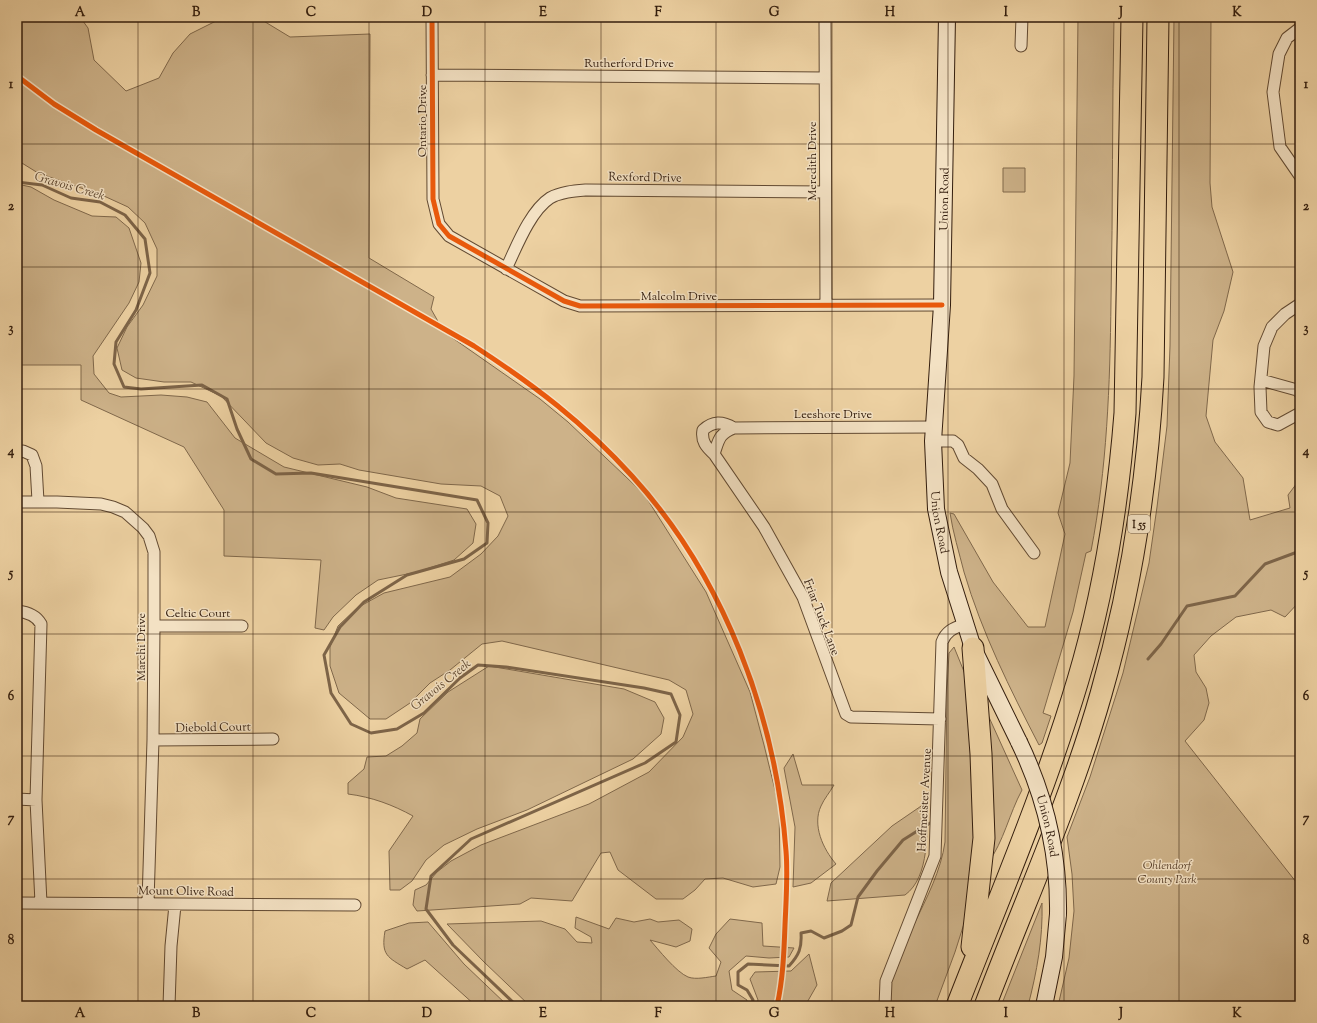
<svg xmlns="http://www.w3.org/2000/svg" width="1317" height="1023" font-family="'Sorts Mill Goudy',serif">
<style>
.green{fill:#cdb289;stroke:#80684b}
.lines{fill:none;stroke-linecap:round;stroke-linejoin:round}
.stream{stroke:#7d6448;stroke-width:3}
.street-casing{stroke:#624a32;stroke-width:13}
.secondary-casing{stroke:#331d0d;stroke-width:18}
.highway-casing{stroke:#331d0d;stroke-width:23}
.street{stroke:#f3e1c3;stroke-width:11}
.secondary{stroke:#f3e1c3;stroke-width:16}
.highway{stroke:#edd1a2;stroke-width:21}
.secondary-bridge-casing{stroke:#331d0d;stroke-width:18;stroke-linecap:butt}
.secondary-bridge{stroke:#f3e1c3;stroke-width:16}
.cycleway-casing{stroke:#f3e1c3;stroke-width:8}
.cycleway{stroke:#e8590c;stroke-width:5}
.grid{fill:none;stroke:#331d0d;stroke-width:1;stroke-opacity:0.55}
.labels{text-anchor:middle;stroke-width:3;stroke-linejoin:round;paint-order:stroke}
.shield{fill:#f3e1c3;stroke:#6d5844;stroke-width:1}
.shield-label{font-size:11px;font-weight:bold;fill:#331d0d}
.street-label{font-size:12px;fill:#331d0d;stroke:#f3e1c3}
.park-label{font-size:12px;font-style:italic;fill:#5a422c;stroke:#f3e1c3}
.water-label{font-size:13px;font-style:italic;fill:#5e472f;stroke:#f3e1c3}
.neatline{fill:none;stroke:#331d0d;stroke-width:1.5}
.grid-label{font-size:13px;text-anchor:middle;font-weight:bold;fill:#331d0d}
</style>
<rect width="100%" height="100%" fill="#edd1a2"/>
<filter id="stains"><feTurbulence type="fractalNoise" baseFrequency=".005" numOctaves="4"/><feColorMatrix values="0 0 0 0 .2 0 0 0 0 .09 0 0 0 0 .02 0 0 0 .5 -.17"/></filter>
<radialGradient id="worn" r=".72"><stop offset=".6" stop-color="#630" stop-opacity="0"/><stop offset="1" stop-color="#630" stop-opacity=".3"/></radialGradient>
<path class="green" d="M17 17H80L88 28 94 60 126 91 159 78 173 53 190 34 224 17H257L290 37 370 34 369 258 434 297 431 309 444 332 540 399 568 422 644 494 706 592 750 692 764 745 779 806 780 867 776 884 753 887 723 878 705 879 695 890 683 899H656L618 870 610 852 601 853 572 901 531 898 520 904 417 911 413 905 415 890 426 885 437 872 451 861 481 845 589 804 649 772 683 737 693 714 686 690 669 680 502 641 482 644 450 670 430 683 410 703 386 719H370L339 693 330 666V647L338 626 357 608 384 593 450 577 481 554 498 536 508 516 500 496 481 486 441 484 359 470 340 464 318 465 293 458 266 443 221 396 191 382H164L136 378 122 370 117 348 127 327 143 305 157 276V249L145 223 128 207 104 196 38 173 17 160Z
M1078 17H1114C1112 112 1113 207 1111 301 1110 385 1107 469 1091 551L1086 553 1073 612 1043 713 1051 716 1042 743 1039 745C1010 689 982 633 964 572 959 552 953 533 950 513L954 514 993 582 1028 627H1045L1065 534 1058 513 1070 463 1074 376Z
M1174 17H1211L1210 183 1212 207 1233 272 1224 311 1213 340 1206 416 1215 442 1243 478 1250 520 1290 508 1288 495 1300 479V601L1285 617 1271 610 1236 617 1211 636 1194 655 1196 672 1206 688 1209 703 1204 720 1185 741 1300 887V1006H1058L1069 958 1074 911 1072 874 1067 837 1090 777 1123 673 1149 563 1157 507 1167 426 1170 346Z
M1003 168H1025V192H1003Z
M17 184 31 187 54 200 92 216 116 217 129 228 141 263 139 282 129 303 93 356 94 374 109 393 121 397 161 395 187 397 207 402 235 438 284 467 367 487 396 498 467 509 476 524 473 543 454 560 417 572 378 580 356 595 333 617 324 630 315 628 321 560 224 556V510L184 447 81 400V365H17Z
M954 647 965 674 978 813 969 908 955 952 935 1006H888C889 950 937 899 945 842L947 690 949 653Z
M489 666 624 689 655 702 664 718 661 734 633 759 527 810 477 829 444 845 426 860 412 881 400 890H390L389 851 413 816C393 805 372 797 348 794V783L364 769 367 757 386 756 402 746 417 733 420 719 448 692Z
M988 715 1022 790C1009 814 1004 841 988 863Z
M793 754 802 785H834C830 792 824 799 821 806 812 825 823 849 836 864L811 883 793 887 795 827 784 768Z
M927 802C927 830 930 877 905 895L827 901 831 883 892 826Z
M1042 903C1043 939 1037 971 1028 1006H1001Z
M576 917 609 929 616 918 634 922 650 919 658 922 679 920 692 929 690 941 676 947 650 940C658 949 676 972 688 977 696 980 708 977 716 976L721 962 709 948 716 934 730 919 762 923 763 946 794 948 789 957 769 958 746 956 729 971 732 990 747 1000 746 1006H530L484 962 447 924 541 921 565 929 577 942 592 943 591 937 575 928Z
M428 922 464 964 508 1006H476L425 960 407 969C387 957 381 955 385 931L409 923Z
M809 954 817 985 805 1006H756L758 1000 750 979 755 972 791 971Z"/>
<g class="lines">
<path class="stream" d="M17 182 42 185 71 198 100 202 125 215 145 239 150 273 136 310 116 342 114 364 124 387 141 389 202 385 227 399 237 429 251 459 276 474 311 473 477 500 488 523 487 543 464 559 407 575 364 602 340 627 324 655 331 693 351 724 371 733 397 729 424 713 460 678 478 665 506 667 644 688 671 694 680 715 676 742 645 763 471 839 431 876 426 909 453 945 517 1006
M1148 659 1161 644 1187 606 1235 596 1265 564 1300 551
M751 1006 753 1000 747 990 738 985V972L748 964 789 966C799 955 802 948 801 933L811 931 824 938 842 931 851 925 858 897 877 871 903 840 930 823"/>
<g class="street-casing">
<path id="street" d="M432 17 433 199 439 224 449 236 564 301 580 306 942 305
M825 17 826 305
M1300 28 1287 38 1279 54 1273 92 1280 147 1300 176
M1021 46 1022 17
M432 75 825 78
M506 269C516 248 530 211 550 198 561 192 574 191 586 190L825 192
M1300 304 1285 314 1272 327 1264 346 1260 387 1261 412 1268 422 1278 425 1300 413
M1261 380 1297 390 1300 393
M734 428C722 421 713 421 703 430 701 441 706 447 714 454L764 527 803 597 846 714 851 717 940 719
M933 441H953L958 445 964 458 978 469 992 484 1002 509 1034 553
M17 453 23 451 32 455 36 466 38 501
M714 454C719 439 719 434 734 428L934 427
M17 502H57L101 504 113 507 125 512 143 528 149 536 154 552V626L153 740 148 902
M17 611C27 612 36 615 41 624L36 800 41 903
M154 626H242
M153 740 273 739
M17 799 36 800
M17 903 355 905
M169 1006 171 946 175 905
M885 1006 886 981 935 856 942 642C946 631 954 628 964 624"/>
</g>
<g class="secondary-casing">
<g id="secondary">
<path id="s1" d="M947 17 942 305 933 441 936 509 949 572 973 648 1019 742"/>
<path d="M1044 1006 1054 957 1058 914"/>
</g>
</g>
<g class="highway-casing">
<path id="highway" d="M972 947 984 838 981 754 973 648
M957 1006C999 898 1045 791 1078 680 1104 593 1118 503 1125 413L1132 17
M985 1006C1024 903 1071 800 1101 694 1131 590 1147 485 1153 377L1158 17"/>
</g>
<use href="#street" class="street"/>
<use href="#secondary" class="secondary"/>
<use href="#highway" class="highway"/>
<g class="secondary-bridge-casing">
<g id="secondary-bridge">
<path id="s2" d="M1019 742C1045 796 1059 854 1058 914"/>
</g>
</g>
<use href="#secondary-bridge" class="secondary-bridge"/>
<g class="cycleway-casing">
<path id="cycleway" d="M432 17 433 199 439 224 449 236 564 301 580 306 942 305
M17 76 54 104 96 130 474 346C534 385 584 423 632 476 724 577 776 716 786 851 788 875 786 901 785 925 784 952 783 979 777 1006"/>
</g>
<use href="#cycleway" class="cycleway"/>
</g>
<path class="grid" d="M138 17V1006M253 17V1006M369 17V1006M485 17V1006M601 17V1006M716 17V1006M832 17V1006M948 17V1006M1064 17V1006M1179 17V1006M17 144H1300M17 267H1300M17 389H1300M17 512H1300M17 634H1300M17 756H1300M17 879H1300"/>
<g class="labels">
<rect class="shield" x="1128" y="515" width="22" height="18" rx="3"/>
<g class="shield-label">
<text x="1139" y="528">I 55</text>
</g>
<g class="street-label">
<text x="629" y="67">Rutherford Drive</text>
<text transform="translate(422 121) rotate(-90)" y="4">Ontario Drive</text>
<text transform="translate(812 161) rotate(-90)" y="4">Meredith Drive</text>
<text transform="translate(645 177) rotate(1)" y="4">Rexford Drive</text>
<text transform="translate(944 199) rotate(-89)" y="4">Union Road</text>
<text x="679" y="300">Malcolm Drive</text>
<text x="833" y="418">Leeshore Drive</text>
<text dy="4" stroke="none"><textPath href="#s1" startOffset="506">Union Road</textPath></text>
<text x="198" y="617">Celtic Court</text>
<text transform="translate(822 617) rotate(69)" y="4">Friar Tuck Lane</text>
<text transform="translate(141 647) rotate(-90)" y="4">Marchi Drive</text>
<text transform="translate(213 727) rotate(-1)" y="4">Diebold Court</text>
<text transform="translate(924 800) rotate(-87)" y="4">Hoffmeister Avenue</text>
<text dy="4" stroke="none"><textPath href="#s2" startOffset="89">Union Road</textPath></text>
<text transform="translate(186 891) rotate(1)" y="4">Mount Olive Road</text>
</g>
<g class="park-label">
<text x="1167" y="869">Ohlendorf<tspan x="1167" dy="14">County Park</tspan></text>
</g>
<g class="water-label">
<text transform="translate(70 185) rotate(16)" y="5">Gravois Creek</text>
<text transform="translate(440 684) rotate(-39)" y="5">Gravois Creek</text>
</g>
</g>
<rect width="1317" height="1023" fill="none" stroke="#edd1a2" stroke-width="44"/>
<rect x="22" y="22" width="1273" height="979" class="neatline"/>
<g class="grid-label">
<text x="80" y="16">A</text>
<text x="196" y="16">B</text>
<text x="311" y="16">C</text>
<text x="427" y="16">D</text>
<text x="543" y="16">E</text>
<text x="658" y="16">F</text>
<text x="774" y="16">G</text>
<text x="890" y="16">H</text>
<text x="1006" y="16">I</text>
<text x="1121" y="16">J</text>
<text x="1237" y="16">K</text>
<text x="11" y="88">1</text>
<text x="1306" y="88">1</text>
<text x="11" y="210">2</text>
<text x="1306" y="210">2</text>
<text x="11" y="332">3</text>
<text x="1306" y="332">3</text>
<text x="11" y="455">4</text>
<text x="1306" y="455">4</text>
<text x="11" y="577">5</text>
<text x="1306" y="577">5</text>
<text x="11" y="700">6</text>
<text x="1306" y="700">6</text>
<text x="11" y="822">7</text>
<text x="1306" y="822">7</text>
<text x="11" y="944">8</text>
<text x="1306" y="944">8</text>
<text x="80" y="1017">A</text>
<text x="196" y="1017">B</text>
<text x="311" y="1017">C</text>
<text x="427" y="1017">D</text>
<text x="543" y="1017">E</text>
<text x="658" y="1017">F</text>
<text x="774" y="1017">G</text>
<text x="890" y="1017">H</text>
<text x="1006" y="1017">I</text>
<text x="1121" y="1017">J</text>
<text x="1237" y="1017">K</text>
</g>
<rect width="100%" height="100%" filter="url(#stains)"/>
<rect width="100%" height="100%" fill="url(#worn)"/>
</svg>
